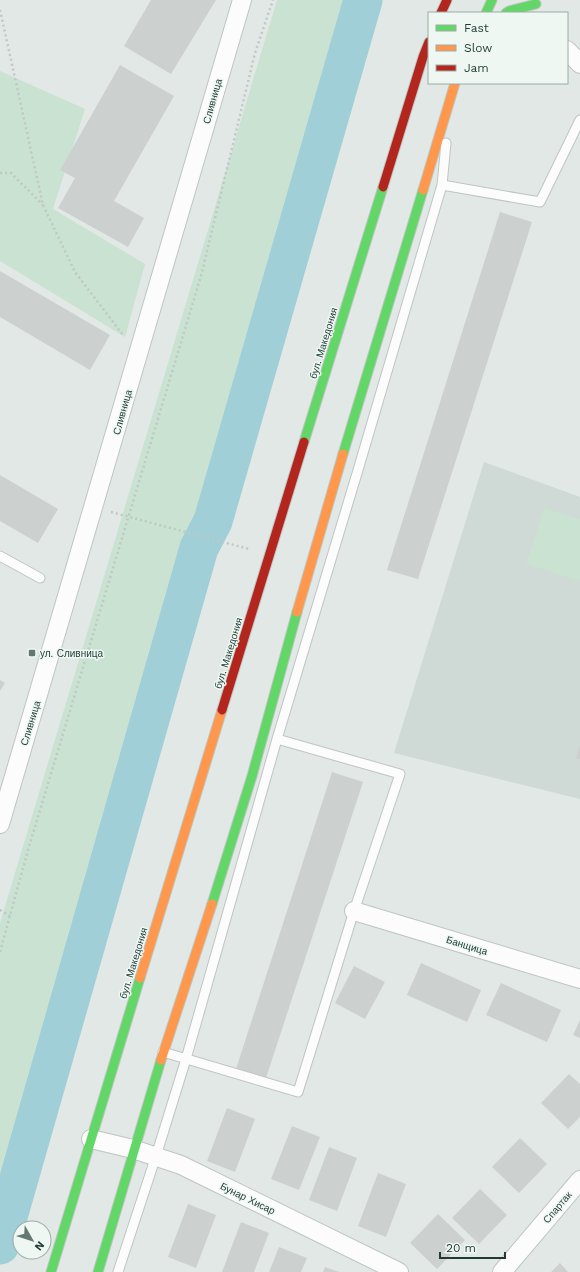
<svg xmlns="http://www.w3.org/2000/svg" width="580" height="1272" font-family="'Work Sans',sans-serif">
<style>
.built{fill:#cfd9d5}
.green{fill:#cae2d2}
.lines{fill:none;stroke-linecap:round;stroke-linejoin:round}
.river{stroke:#a0cfd8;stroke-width:39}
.building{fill:#ccd1cf}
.lane-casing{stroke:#bfc5c2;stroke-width:11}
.street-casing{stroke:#bfc5c2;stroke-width:20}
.fast-casing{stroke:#bdc6c2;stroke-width:11}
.slow-casing{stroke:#bdc6c2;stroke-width:11}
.jam-casing{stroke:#bdc6c2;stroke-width:11}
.path{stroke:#bfc8c4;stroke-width:2.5;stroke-dasharray:2 3;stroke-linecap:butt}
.lane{stroke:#fbfcfb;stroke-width:9}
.street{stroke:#fbfcfb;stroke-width:18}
.fast{stroke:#63d668;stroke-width:9}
.slow{stroke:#ff974d;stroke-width:9}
.jam{stroke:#b3261e;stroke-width:9}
.poi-dot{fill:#637872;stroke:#eff7f3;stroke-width:1.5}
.labels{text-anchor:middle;stroke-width:3;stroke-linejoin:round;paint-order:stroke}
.street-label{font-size:10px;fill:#1f3b34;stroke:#eff7f3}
.poi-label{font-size:10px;fill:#1f3b34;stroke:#eff7f3;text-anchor:start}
</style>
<rect width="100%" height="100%" fill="#e2e8e5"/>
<path class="built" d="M484 462 580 497V799L394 753Z"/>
<path class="green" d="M277 0H363L0 1251V923Z
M0 71 85 109 53 209 145 264 125 337 0 261Z
M544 508 580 519V581L526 564Z"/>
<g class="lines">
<path class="river" d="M0 1245 199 548 213 521 363 0"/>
</g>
<path class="building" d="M151 0H216L171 74 124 46Z
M120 65 174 96 114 201 144 218 128 247 58 208 75 178 60 170Z
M500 212 532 222 418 579 387 570Z
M0 271 110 335 90 370 0 317Z
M0 475 58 509 38 543 0 521Z
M0 680 5 683 0 691Z
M580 745V759L576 758Z
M332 772 363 782 266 1078 236 1069Z
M421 963 481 990 467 1022 407 995Z
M354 966 385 982 365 1019 335 1003Z
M501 983 561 1010 547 1042 486 1015Z
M580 1020V1038L573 1035Z
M569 1074 580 1084V1117L568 1129 541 1103Z
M227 1108 255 1119 235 1172 207 1161Z
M292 1126 320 1137 299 1190 271 1179Z
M520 1138 547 1164 519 1193 492 1167Z
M329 1147 357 1158 337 1211 309 1200Z
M378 1173 406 1184 386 1237 358 1226Z
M480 1189 507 1215 479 1244 452 1218Z
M188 1204 216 1215 196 1268 168 1257Z
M438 1214 465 1240 437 1269 410 1243Z
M241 1222 269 1233 254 1272H222Z
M279 1247 307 1258 301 1272H269Z
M560 1263 568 1272H551Z
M325 1267 339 1272H323Z"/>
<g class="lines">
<g class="lane-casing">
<path id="lane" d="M442 185 540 202 580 120
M0 556 40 578
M163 1052 298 1092 354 911 400 774 277 739
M118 1272 156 1156 186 1059 277 739 358 470 442 185 446 143"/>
</g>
<g class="street-casing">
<path id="street" d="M567 50 580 64
M0 824 242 0
M354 911 580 979
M91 1139 133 1149 181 1165 399 1272
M502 1272 580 1180"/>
</g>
<g class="fast-casing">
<path id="fast" d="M486 13 492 0
M506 13 509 11 536 4
M304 442 383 187
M343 454 423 190
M212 904 252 776 297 612
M51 1272 140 978
M98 1272 161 1060"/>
</g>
<g class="slow-casing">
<path id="slow" d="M423 190 455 83
M297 612 343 454
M140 978 222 710
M161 1060 212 904"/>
</g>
<g class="jam-casing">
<path id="jam" d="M441 13 447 0
M383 187 423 57 429 42
M222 710 304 442"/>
</g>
<path class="path" d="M0 10 43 205 75 272 123 335
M0 173H11L43 205
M111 512 249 549
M0 910 10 916
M0 952 28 850 201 276 255 53 273 0"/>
<use href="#lane" class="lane"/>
<use href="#street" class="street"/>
<use href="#fast" class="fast"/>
<use href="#slow" class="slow"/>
<use href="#jam" class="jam"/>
</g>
<rect class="poi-dot" x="28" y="649" width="8" height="8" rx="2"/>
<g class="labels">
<g class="street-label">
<text transform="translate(212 101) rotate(-74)" y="4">Сливница</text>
<text transform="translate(323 343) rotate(-73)" y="4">бул. Македония</text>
<text transform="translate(122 412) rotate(-74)" y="4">Сливница</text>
<text transform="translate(228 653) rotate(-73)" y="4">бул. Македония</text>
<text transform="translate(30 723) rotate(-73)" y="4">Сливница</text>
<text transform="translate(467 945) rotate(17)" y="4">Банщица</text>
<text transform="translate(133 963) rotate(-73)" y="4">бул. Македония</text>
<text transform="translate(248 1198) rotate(26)" y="4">Бунар Хисар</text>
<text transform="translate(557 1207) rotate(-50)" y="4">Спартак</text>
</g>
<g class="poi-label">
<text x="40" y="657">ул. Сливница</text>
</g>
</g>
<rect x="428" y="12" width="140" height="72" fill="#eff7f3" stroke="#9caca7"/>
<rect x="436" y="25" width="20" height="6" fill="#63d668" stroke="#9caca7"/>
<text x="464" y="32" font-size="12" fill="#1f3b34">Fast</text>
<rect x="436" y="45" width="20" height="6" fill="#ff974d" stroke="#9caca7"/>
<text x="464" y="52" font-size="12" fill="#1f3b34">Slow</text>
<rect x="436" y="65" width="20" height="6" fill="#b3261e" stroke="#9caca7"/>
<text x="464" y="72" font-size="12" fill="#1f3b34">Jam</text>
<g transform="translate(32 1240) rotate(129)"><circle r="19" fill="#eff7f3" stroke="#9caca7"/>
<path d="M0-3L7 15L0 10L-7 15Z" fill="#637872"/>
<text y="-6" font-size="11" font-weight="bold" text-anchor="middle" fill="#1f3b34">N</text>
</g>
<path d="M440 1252v6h65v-6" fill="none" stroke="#1f3b34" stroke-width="2"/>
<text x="446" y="1252" font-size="12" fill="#1f3b34" stroke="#eff7f3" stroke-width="3" paint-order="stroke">20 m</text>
</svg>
